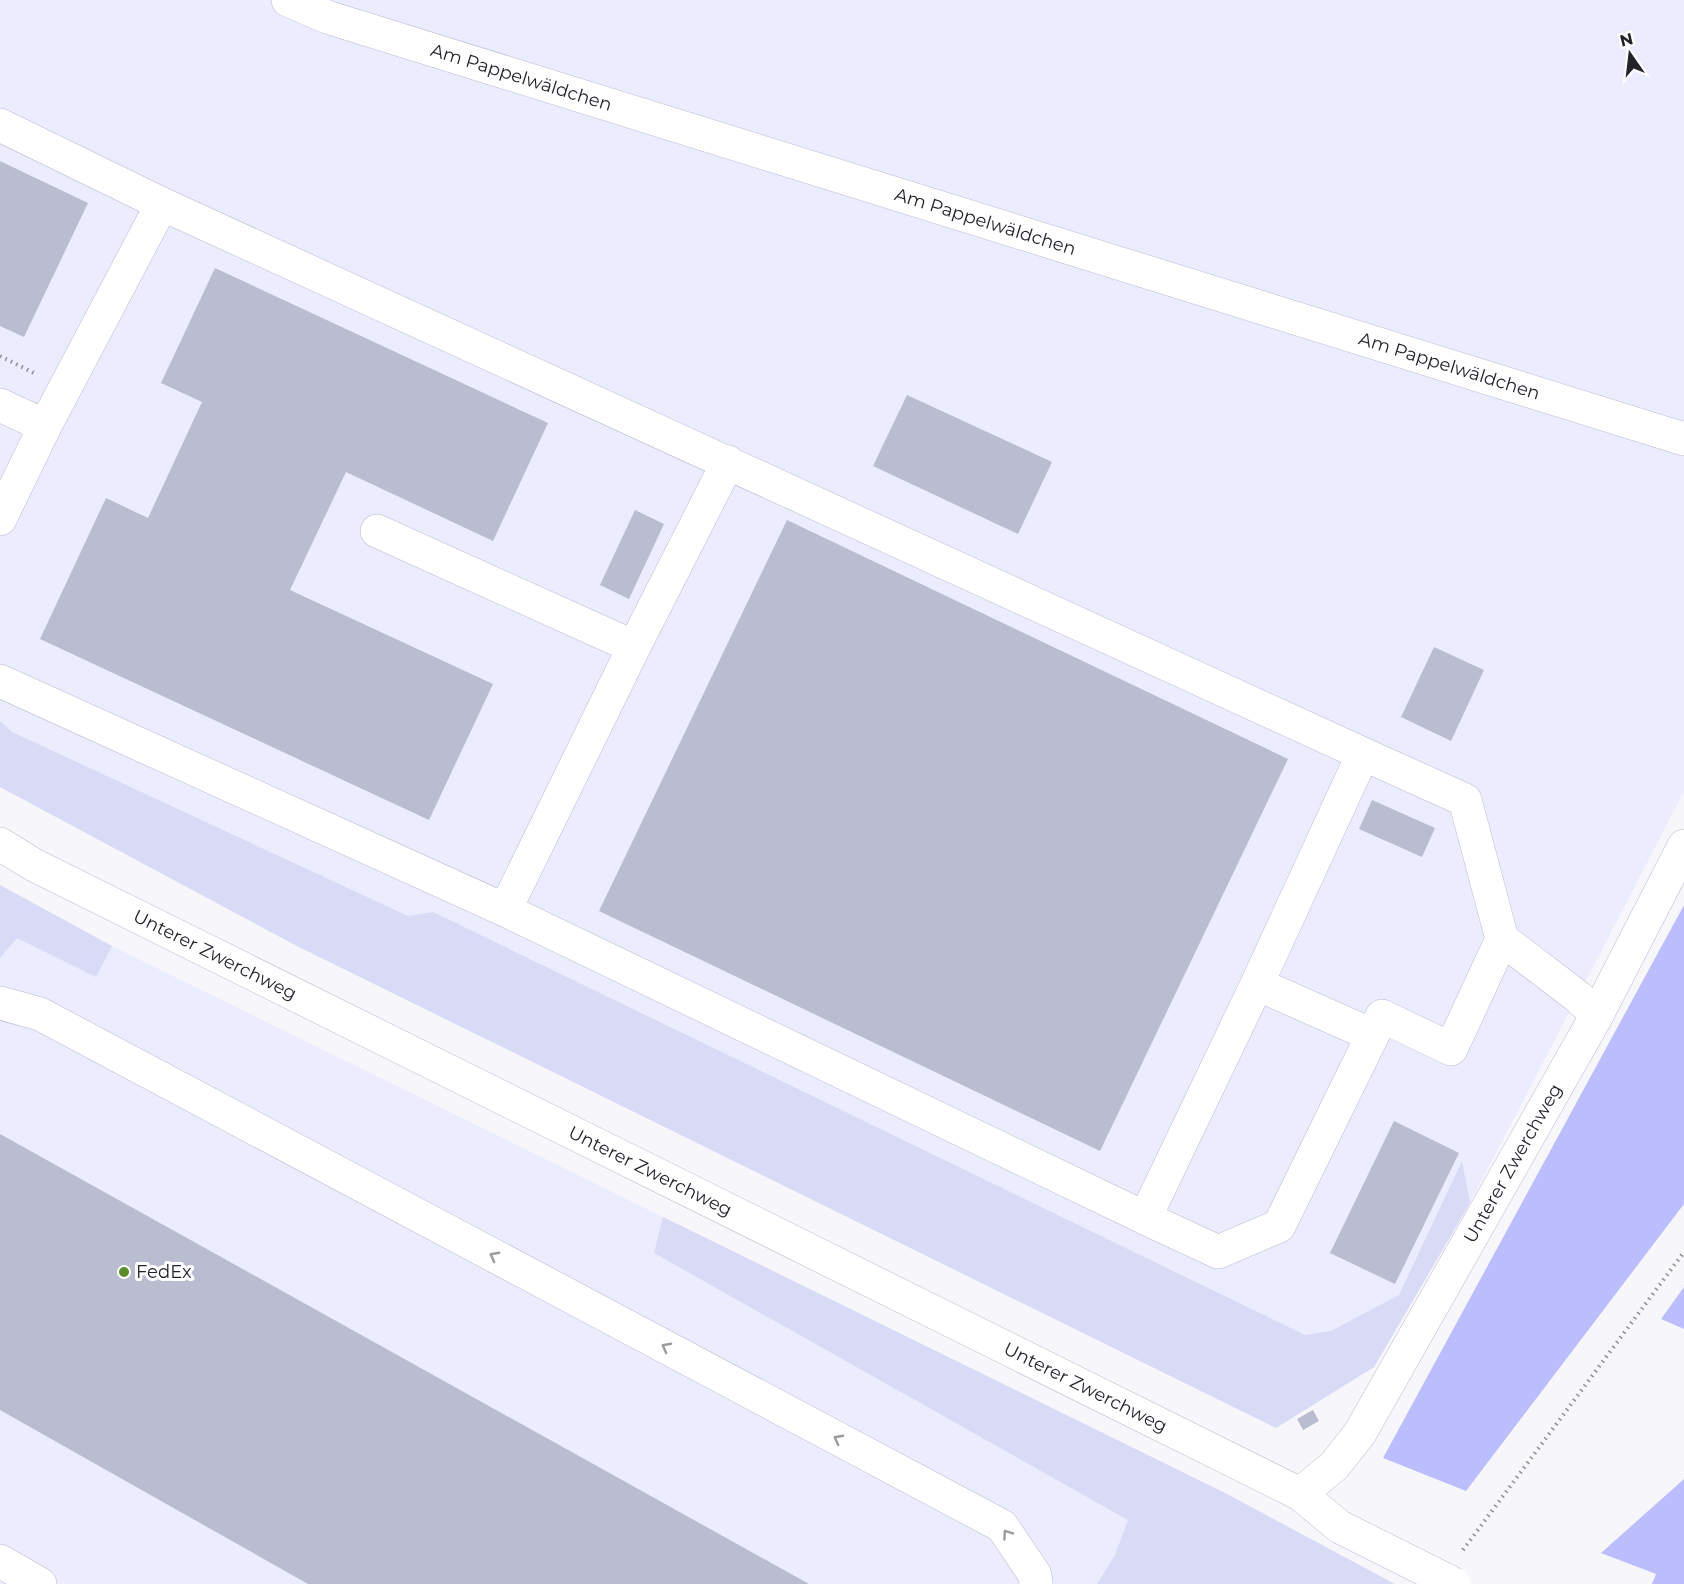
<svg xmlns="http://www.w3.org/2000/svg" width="1684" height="1584" font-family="Montserrat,sans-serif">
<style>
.built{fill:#ebecfd}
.green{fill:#d8daf6}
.forest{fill:#bbbdfe}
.building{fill:#babccf}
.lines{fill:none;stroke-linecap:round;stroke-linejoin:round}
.minor-casing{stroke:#b9bbce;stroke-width:34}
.path{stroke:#8e8e94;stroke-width:4;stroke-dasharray:1.5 4.5;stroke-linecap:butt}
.minor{stroke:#fff;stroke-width:33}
.minor-bridge-casing{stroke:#b9bbce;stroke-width:34;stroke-linecap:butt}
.minor-bridge{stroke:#fff;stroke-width:33}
.oneway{stroke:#9c9ca0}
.poi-dot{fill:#5b8e27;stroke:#fff;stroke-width:2}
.labels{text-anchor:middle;stroke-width:6;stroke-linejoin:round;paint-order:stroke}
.street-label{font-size:18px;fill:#23242b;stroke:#fff}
.poi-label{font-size:18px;fill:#23242b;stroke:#fff;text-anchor:start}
</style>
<rect width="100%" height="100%" fill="#f7f7fb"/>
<path class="built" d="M0 0H1684V792L1470 1203 1374 1367 1276 1428 295 945 0 787Z
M0 885 112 946 1227 1494 1171 1584H0Z"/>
<path class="green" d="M0 721 12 732 408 916 433 912 1305 1335 1331 1331 1399 1295 1462 1161 1470 1203 1374 1367 1276 1428 295 945 0 787Z
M0 885 112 946 96 977 17 938 0 958Z
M663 1217 1227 1494 1395 1584H1097L1115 1555 1128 1520 654 1253Z"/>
<path class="forest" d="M1684 905V1204L1466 1491 1383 1458Z
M1684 1287V1329L1661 1319Z
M1684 1479V1584H1652L1656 1574 1601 1553Z"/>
<path class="building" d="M0 161 88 203 24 337 0 326Z
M215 268 548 423 493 541 346 472 290 590 493 684 429 820 40 639 106 498 148 518 202 402 161 383Z
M907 395 1052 462 1018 534 873 466Z
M635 510 664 524 629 599 600 585Z
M787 520 1288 759 1100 1151 599 911Z
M1434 647 1484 670 1451 741 1401 717Z
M1372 800 1435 828 1422 857 1359 829Z
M1394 1121 1459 1153 1395 1284 1330 1253Z
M0 1134 809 1584H308L0 1410Z
M1313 1410 1319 1421 1303 1430 1297 1419Z"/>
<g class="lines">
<g class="minor-casing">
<g id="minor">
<path id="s1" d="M288 0 327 17 1684 439"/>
<path d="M0 125 162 204"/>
<path d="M0 405 45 426"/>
<path d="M0 519 45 426 162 204 1363 754 1257 984 1145 1218 505 910 0 681"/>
<path d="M377 531 634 647"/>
<path id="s2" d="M0 844 34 865 1300 1494 1340 1527"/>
<path d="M505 910 634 647 728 462"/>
<path d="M1502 939 1578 997 1597 1015"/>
<path d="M1257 984 1372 1035"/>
<path d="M0 1003 40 1014 1002 1526 1035 1575 1036 1584"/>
<path d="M1145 1218 1218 1252 1279 1226 1382 1016 1451 1049 1502 939 1465 800 1363 754"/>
<path id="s3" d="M1300 1494 1334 1466 1360 1433 1597 1015 1684 846"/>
<path d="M0 1561 40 1584"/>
</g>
</g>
<path class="path" d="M0 356 34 373
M1463 1550 1684 1252"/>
<use href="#minor" class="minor"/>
<g class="minor-bridge-casing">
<path id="minor-bridge" d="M1340 1527 1454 1584"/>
</g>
<use href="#minor-bridge" class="minor-bridge"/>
</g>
<defs><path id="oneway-chevron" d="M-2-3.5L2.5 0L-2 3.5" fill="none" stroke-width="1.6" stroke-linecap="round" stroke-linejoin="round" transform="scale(1.5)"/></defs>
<g class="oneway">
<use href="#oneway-chevron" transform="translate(494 1256) rotate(-152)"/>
<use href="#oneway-chevron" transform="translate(666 1347) rotate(-152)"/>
<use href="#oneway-chevron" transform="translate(838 1439) rotate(-152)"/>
<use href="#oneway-chevron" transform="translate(1007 1534) rotate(-125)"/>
</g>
<circle class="poi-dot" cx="124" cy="1272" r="6"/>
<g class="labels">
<g class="street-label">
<text dy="6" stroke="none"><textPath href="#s1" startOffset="246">Am Pappelwäldchen</textPath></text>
<text dy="6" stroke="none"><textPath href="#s1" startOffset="732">Am Pappelwäldchen</textPath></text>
<text dy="6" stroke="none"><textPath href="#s1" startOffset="1218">Am Pappelwäldchen</textPath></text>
<text dy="6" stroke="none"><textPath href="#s2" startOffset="242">Unterer Zwerchweg</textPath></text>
<text dy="6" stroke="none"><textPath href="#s3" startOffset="396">Unterer Zwerchweg</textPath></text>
<text dy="6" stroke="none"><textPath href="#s2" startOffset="728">Unterer Zwerchweg</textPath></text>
<text dy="6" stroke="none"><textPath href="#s2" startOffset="1214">Unterer Zwerchweg</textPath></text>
</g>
<g class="poi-label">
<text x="136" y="1278">FedEx</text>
</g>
</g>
<g transform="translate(1630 54) rotate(346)" stroke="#ffffff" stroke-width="4.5" paint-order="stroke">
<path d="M0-4.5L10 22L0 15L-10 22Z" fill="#23242b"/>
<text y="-9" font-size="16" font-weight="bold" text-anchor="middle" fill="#23242b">N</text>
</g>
</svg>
